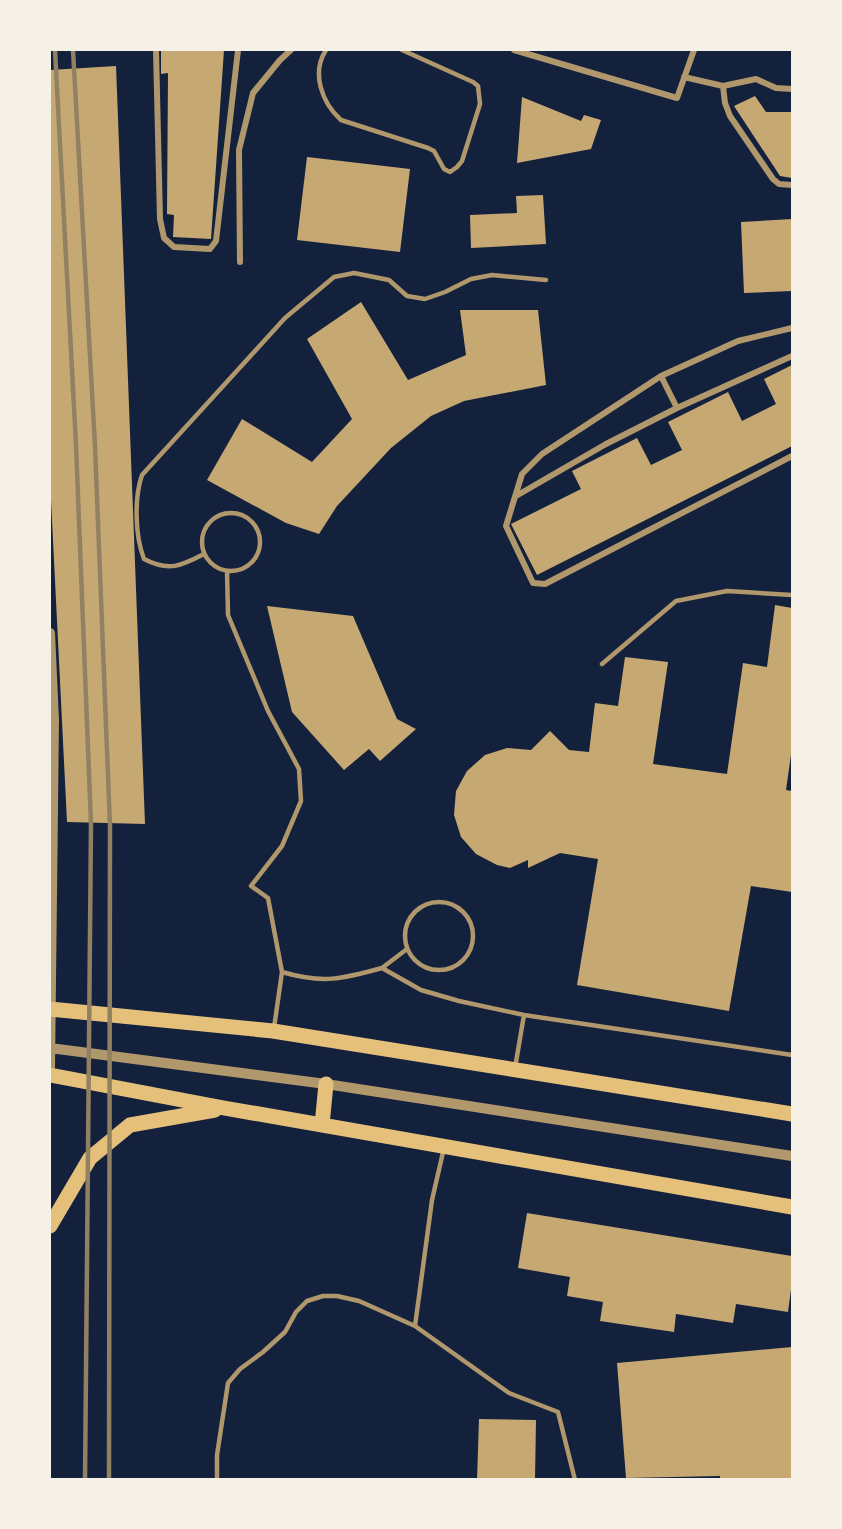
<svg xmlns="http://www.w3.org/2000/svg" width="842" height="1529" font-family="'Roboto Serif',serif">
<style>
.building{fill:#c6a872}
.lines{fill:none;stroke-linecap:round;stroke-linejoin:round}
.service{stroke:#b1986c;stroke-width:4.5}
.minor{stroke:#b1986c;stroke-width:6}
.tertiary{stroke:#b1986c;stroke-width:10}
.primary{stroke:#e5c07b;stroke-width:15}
.rail{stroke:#918062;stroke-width:4.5}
</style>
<rect width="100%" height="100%" fill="#14213d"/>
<path class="building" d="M161 50H224L211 239 173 237 174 215 167 214 168 73 161 74Z
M116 66 145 824 67 822 50 480V70Z
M755 96 766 112H792V178L780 176 734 106Z
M522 97 581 121 584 115 601 120 591 149 517 163Z
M307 157 410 169 400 252 297 240Z
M543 195 546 244 471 248 470 215 517 213 516 196Z
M792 219V291L744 293 741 222Z
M361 302 408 380 466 355 460 310H538L546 385 464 401 431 416 391 448 337 506 319 534 286 523 207 480 242 419 312 462 352 419 307 339Z
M792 365V446L537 575 511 524 581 489 572 471 637 438 651 465 682 450 668 422 728 392 742 421 776 404 764 379Z
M775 605 792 608V748L786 790 792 791V892L751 886 729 1011 577 985 598 859 560 853 528 868V860L510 868 497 865 476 854 461 837 454 815 456 791 467 771 485 755 507 748 531 750 550 731 569 750 589 752 595 703 618 706 625 657 668 662 653 764 727 774 743 663 767 667Z
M267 606 353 616 397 719 416 729 380 761 369 749 344 770 292 712Z
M527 1213 792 1256V1282L788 1312 736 1304 733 1323 676 1314 674 1332 600 1321 603 1302 567 1296 570 1277 518 1268Z
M792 1347V1480H720V1476L626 1478 617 1363Z
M479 1419 536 1420 535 1480H477Z"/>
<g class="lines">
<path class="service" d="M326 50C311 73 322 103 341 120L428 148 434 151 444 169 450 172 457 167 462 161 480 104 478 86 473 82 402 50
M202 542a29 29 0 1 1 58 0a29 29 0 1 1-58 0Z
M204 554C181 566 169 572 144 559 135 536 134 498 142 475L285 318 334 277 354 273 389 280 407 296 425 299 445 292 471 279 492 275 546 280
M227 571 228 615 268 711 299 769 301 801 282 846 251 886 268 898 282 972 274 1028
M602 664 676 601 727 591 792 595
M405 936a34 34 0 1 1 68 0a34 34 0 1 1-68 0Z
M382 968 407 949
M282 972C323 984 342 979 382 968L421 990 459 1001 524 1015 792 1055
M515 1068 524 1015
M415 1326 432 1200 444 1148
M217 1480V1455L228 1383 240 1369 263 1352 285 1332 296 1312 307 1301 323 1296H337L359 1301 415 1326 509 1393 558 1412 575 1480"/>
<path class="minor" d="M156 50 160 219 164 238 174 247 210 249 216 241 238 50
M514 50 677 98 694 50
M684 77 723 86 756 79 776 88 792 89
M723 86 725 103 730 116 773 179 779 184 792 185
M240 262 239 150 253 93 280 60 291 50
M792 328 738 341 661 376 542 454 522 474 506 526 533 583 545 584 792 456
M661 376 677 408
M516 496 606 444 677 408 792 356"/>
<path class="tertiary" d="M50 633 54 720 50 1067
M50 1048 326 1084 792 1156"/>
<path class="primary" d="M50 1009 273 1031 792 1114
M50 1075 224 1108 792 1207
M322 1125 326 1084
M50 1226 90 1158 130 1125 215 1110"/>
<path class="rail" d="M55 50 76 445 91 824 85 1480
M73 50 95 446 110 826 109 1480"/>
</g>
<rect width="842" height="1529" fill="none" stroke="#f6f1e7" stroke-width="102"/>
</svg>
